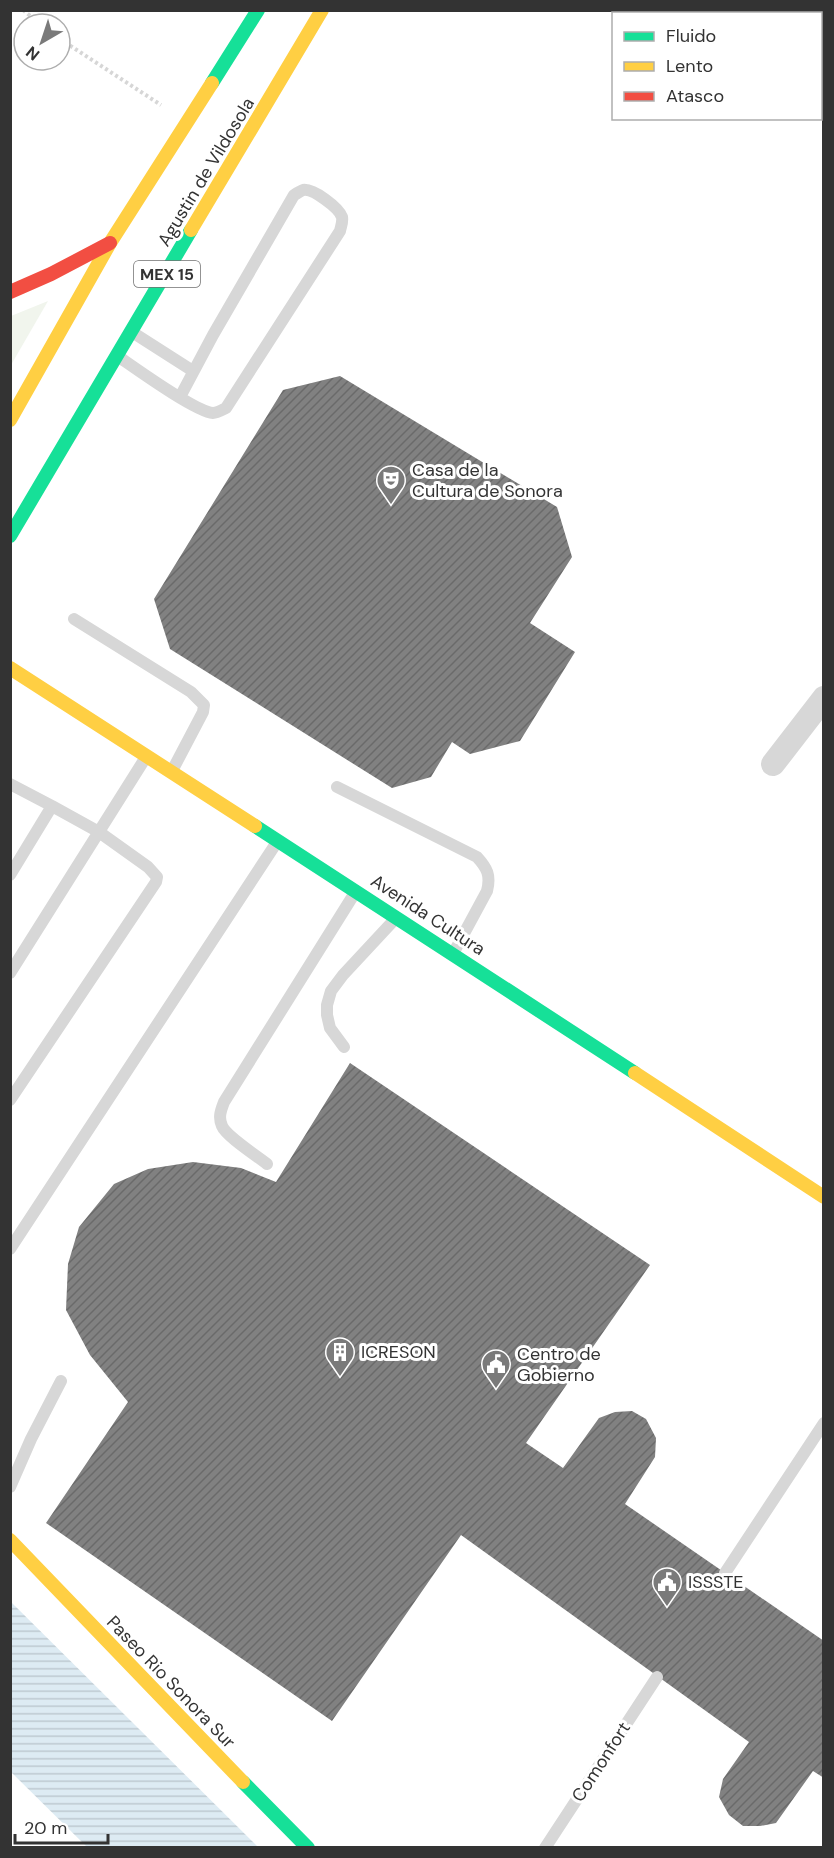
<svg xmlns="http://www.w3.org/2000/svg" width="834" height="1858" font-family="'DM Sans',sans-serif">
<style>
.green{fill:#f1f5ed}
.water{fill:url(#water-rules)}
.building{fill:url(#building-hatch)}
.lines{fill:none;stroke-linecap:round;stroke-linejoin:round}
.path{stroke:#d6d6d6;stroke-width:4;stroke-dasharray:3 3;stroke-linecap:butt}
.lane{stroke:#d7d7d7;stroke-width:12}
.street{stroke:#d7d7d7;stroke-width:24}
.fast{stroke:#16e098;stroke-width:14}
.slow{stroke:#ffcf43;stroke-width:14}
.jam{stroke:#f24e42;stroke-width:14}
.labels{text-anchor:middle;stroke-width:6;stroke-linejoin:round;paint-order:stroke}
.shield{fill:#fff;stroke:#707070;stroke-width:1.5}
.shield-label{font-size:16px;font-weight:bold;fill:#333}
.street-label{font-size:18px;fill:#333;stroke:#fff}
.poi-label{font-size:18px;fill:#333;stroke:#fff;text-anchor:start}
</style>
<defs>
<pattern id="water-rules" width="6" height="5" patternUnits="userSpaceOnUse" patternTransform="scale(1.5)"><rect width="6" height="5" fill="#ddebf3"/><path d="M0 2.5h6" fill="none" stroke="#becad1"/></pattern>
<pattern id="building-hatch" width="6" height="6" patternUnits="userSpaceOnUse" patternTransform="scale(1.5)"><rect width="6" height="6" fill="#818181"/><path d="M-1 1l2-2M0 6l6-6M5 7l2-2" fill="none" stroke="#6a6a6a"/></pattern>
</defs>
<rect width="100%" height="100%" fill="#fff"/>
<path class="green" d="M48 301 11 365V316Z"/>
<path class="water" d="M10 1602H11L258 1847H87L11 1772Z"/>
<path class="building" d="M340 376 557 507 572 557 530 623 575 652 520 741 470 754 452 742 431 777 392 788 170 649 154 599 283 390Z
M350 1063 650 1265 526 1443 563 1468 599 1418 615 1412 632 1411 646 1419 656 1438 655 1457 625 1504 824 1641V1778L813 1771 776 1823 760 1826H743L729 1815 719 1797 723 1779 749 1742 461 1535 332 1721 46 1523 128 1402 90 1355 66 1310 68 1264 79 1227 114 1184 148 1169 193 1162 241 1168 276 1182Z"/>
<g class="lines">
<path class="path" d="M23 10 40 24
M60 39 161 105"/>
<path class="lane" d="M132 332 193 371
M119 357C135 368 196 412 213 413 217 413 222 410 226 408L340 231C341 226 343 222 342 217 339 208 313 188 303 190 302 190 296 194 294 195L213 335 180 397
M74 619 191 692 204 705 203 712 172 771
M10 784 52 806
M337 787 477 857C487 868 491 875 487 891L454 952
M10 875 52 806 99 832 148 867 157 877 156 882 10 1100
M10 973 146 757
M344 1047 330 1028 327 1015V1005L331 991 343 975 396 918
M267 1164C257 1156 226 1136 222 1126 218 1117 221 1110 224 1102L356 891
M10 1249 277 842
M10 1487 31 1439 61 1381
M725 1573 824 1423
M545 1848 657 1677"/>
<path class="street" d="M773 764 824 698"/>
<path class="fast" d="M212 83 258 10
M10 536 191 230
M255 826 635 1073
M243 1782 308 1848"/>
<path class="slow" d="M191 230 322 10
M10 420 110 243 212 83
M10 668 255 826
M635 1073 824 1197
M10 1540 243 1782"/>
<path class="jam" d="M10 292 51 274 110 243"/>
</g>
<defs>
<g id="theatre-pin" transform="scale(1.5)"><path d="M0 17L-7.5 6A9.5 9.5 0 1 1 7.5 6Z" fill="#7a7a7a" stroke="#fff"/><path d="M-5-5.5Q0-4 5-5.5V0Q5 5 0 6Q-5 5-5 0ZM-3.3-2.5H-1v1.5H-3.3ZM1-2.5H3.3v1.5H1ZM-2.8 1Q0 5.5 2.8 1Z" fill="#fff"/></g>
<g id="building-pin" transform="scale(1.5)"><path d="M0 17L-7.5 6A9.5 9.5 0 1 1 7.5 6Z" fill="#7a7a7a" stroke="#fff"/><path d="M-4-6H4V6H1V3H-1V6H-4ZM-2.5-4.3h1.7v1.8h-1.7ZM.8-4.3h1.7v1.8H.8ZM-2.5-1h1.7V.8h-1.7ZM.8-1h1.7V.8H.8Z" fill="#fff"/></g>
<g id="civic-pin" transform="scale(1.5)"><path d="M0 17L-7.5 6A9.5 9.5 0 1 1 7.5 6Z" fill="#7a7a7a" stroke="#fff"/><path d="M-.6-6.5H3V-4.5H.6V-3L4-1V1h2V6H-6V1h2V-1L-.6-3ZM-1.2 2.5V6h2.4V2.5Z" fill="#fff"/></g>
</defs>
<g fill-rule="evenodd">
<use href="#theatre-pin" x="391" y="480"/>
<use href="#building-pin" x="340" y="1352"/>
<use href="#civic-pin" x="496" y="1364"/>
<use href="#civic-pin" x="667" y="1582"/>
</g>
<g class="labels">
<rect class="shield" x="134" y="261" width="66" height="26" rx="4.5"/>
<g class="shield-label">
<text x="167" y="280">MEX 15</text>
</g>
<g class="street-label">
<text transform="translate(206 172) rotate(-59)" y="6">Agustin de Vildosola</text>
<text transform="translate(428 915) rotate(33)" y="6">Avenida Cultura</text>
<text transform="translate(171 1682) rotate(46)" y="6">Paseo Rio Sonora Sur</text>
<text transform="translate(601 1762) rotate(-57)" y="6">Comonfort</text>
</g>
<g class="poi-label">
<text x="412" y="476">Casa de la<tspan x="412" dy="21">Cultura de Sonora</tspan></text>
<text x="361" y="1358">ICRESON</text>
<text x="517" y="1360">Centro de<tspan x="517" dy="21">Gobierno</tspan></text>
<text x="688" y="1588">ISSSTE</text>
</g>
</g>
<rect width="834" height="1858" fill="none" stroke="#333333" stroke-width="24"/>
<rect x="612" y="12" width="210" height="108" fill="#ffffff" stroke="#adadad" stroke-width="1.5"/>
<rect x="624" y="32" width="30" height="9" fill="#16e098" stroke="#adadad" stroke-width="1.5"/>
<text x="666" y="42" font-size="18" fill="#333333">Fluido</text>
<rect x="624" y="62" width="30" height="9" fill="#ffcf43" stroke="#adadad" stroke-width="1.5"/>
<text x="666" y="72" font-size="18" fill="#333333">Lento</text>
<rect x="624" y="92" width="30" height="9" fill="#f24e42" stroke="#adadad" stroke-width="1.5"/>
<text x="666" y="102" font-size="18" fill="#333333">Atasco</text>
<g transform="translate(42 42) rotate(219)"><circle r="28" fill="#ffffff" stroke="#adadad" stroke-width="1.5"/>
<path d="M0-4.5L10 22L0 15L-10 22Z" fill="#7a7a7a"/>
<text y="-9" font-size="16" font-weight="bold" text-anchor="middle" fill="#333333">N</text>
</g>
<path d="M15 1834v9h93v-9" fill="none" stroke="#333333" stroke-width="3"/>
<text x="24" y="1834" font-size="18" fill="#333333" stroke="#ffffff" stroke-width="4.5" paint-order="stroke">20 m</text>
</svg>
